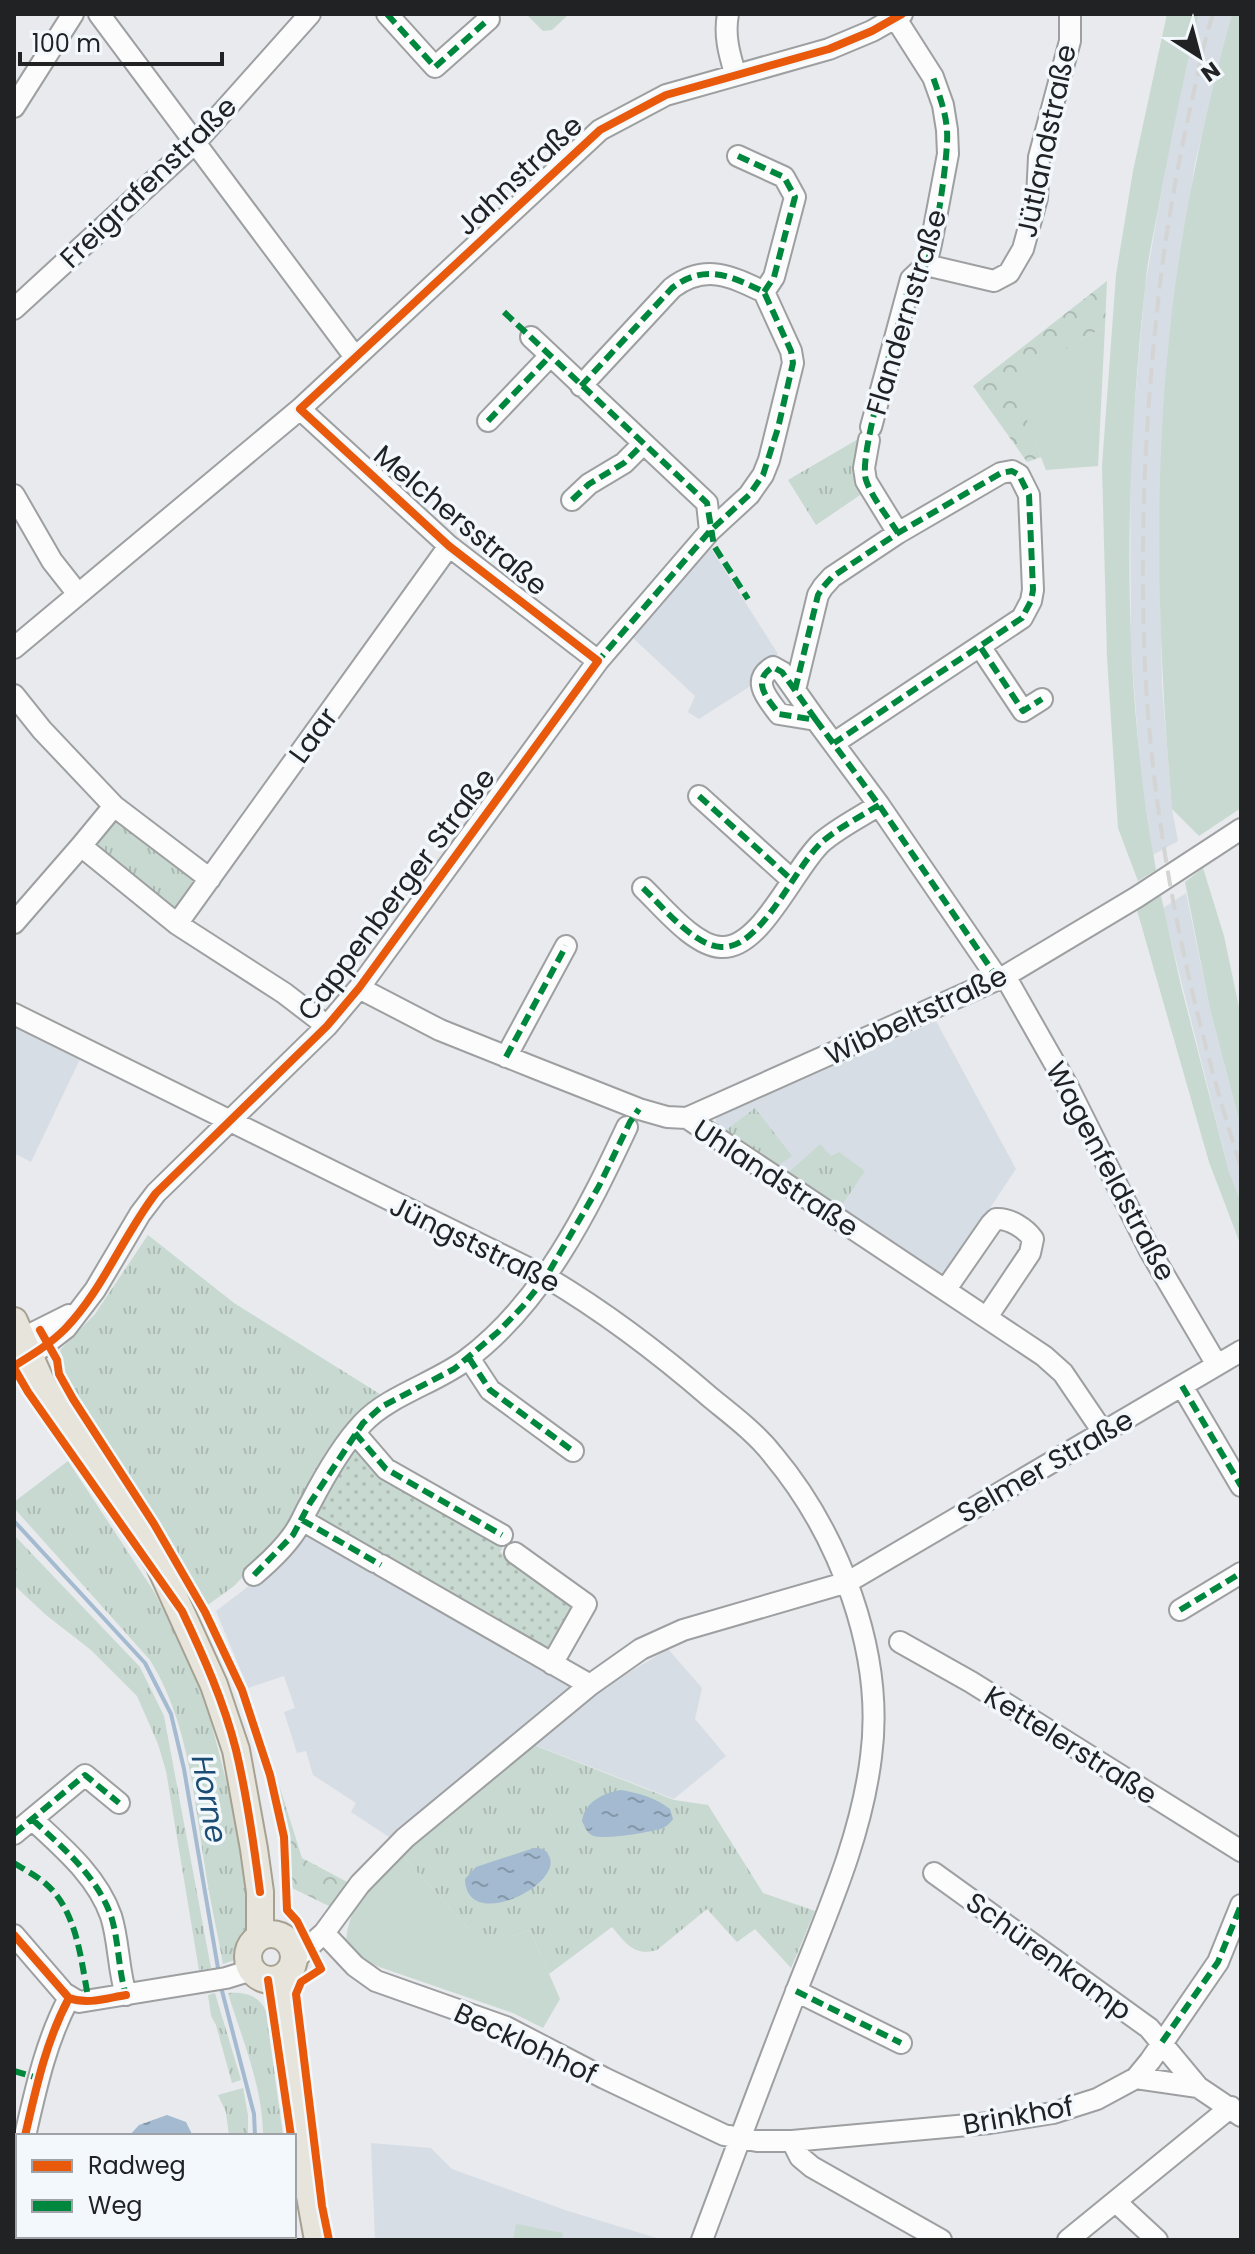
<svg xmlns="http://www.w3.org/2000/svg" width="1255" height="2254" font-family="Poppins,sans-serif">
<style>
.built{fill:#d7dde5}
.grass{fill:#c7d9d0}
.forest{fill:url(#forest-crowns)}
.park{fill:url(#park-tufts)}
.garden{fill:url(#garden-dots)}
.water{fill:url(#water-ripples)}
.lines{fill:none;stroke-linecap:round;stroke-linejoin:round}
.stream{stroke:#a3bad0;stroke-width:4}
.minor-casing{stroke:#9d9fa1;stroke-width:24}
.major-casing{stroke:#a7a192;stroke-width:30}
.minor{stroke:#fcfcfc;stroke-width:20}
.major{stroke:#e7e4db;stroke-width:26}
.rail{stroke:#d4d4d4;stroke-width:4;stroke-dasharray:16 8;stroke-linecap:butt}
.quiet{stroke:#00873e;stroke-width:6;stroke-dasharray:12 6;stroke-linecap:butt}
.cycleway-casing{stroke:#f3f8fd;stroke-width:13}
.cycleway{stroke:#e8590c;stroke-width:8}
.labels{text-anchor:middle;stroke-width:7;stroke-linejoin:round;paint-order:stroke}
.street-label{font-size:28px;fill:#212224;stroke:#f3f8fd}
.water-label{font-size:30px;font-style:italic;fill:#1a4c74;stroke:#f3f8fd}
</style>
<defs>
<pattern id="forest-crowns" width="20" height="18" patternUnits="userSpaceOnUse" patternTransform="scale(2)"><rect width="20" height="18" fill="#c7d9d0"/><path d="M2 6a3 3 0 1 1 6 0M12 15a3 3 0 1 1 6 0" fill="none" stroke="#abbab2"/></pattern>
<pattern id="park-tufts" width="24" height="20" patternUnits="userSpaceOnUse" patternTransform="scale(2)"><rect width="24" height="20" fill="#c7d9d0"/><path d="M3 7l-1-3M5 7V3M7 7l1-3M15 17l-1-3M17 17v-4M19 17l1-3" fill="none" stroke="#abbab2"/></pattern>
<pattern id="garden-dots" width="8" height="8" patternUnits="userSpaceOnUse" patternTransform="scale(2)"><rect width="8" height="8" fill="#c7d9d0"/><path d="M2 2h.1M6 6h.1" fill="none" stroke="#abbab2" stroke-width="1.8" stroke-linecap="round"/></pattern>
<pattern id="water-ripples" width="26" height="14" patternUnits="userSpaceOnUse" patternTransform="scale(2)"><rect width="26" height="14" fill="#a3bad0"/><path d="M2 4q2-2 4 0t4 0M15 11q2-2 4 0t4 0" fill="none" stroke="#8497a9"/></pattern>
</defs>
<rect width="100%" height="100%" fill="#e8eaed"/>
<path class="built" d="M1199 14H1232L1195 163 1168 348 1159 529 1162 685 1172 809 1178 841 1153 855 1140 766 1131 645 1130 458 1145 286 1175 114Z
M710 547 778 654 756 670 752 685 699 719 688 712 695 696 632 637Z
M1186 893 1210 1009 1241 1128V1202L1229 1172 1163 908Z
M936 1021 1016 1169 943 1278 716 1127V1118Z
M14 1025 81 1057 31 1162 14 1153Z
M306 1530 578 1687 405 1833 389 1837 351 1812 356 1803 313 1775 306 1751 297 1753 284 1712 295 1708 284 1676 248 1688 216 1611 266 1573Z
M668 1649 702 1688 695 1719 726 1756 674 1799 532 1744 610 1684Z
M371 2143 431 2148 452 2169 565 2210 663 2240H375Z"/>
<path class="grass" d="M1167 14H1199C1183 79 1170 144 1158 210 1153 236 1147 262 1145 288 1124 481 1121 679 1156 870L1138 881 1118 828 1107 657 1102 466 1116 275 1133 171Z
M1232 14H1241V808L1199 836 1172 809C1159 656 1153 501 1168 348 1179 235 1202 123 1232 14Z
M1105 326 1098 466 1046 470 1011 380Z
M1203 868 1224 936 1241 1017V1128L1210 1009 1185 882Z
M1161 896 1181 986 1229 1172 1241 1202V1246L1209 1162 1137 910Z
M400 1853 468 1928 510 1937 530 1930 560 1999 543 2028 513 2013 362 1961 346 1943C348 1903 374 1880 400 1853Z
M516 2224 563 2233 562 2240H513Z"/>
<path class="forest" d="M1107 281 1105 326 1012 380 1041 457 1027 462 973 386Z
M275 1772 302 1858 349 1883 329 1906 292 1888 288 1837Z"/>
<path class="park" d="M526 14H569L552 30 543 31Z
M860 438 866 491 816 525 788 480Z
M115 815 201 880 176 914 90 846Z
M755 1108 792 1156 776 1167 725 1131Z
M820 1144 831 1156 839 1152 865 1171 840 1208 788 1173Z
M148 1235 234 1303 383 1396 339 1440 285 1529 269 1549 234 1586 205 1607 149 1508 97 1438 61 1381C67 1370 64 1362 60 1350L95 1314Z
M68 1461 153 1590 195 1669 207 1706 243 1847 252 1934 237 1959 223 1964C217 1930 209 1896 204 1861 193 1791 188 1722 150 1660L14 1508V1502Z
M14 1535 140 1667 164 1716 211 1968 199 1970 166 1771 158 1744 137 1696 91 1650 46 1615 14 1585Z
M531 1744 674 1800 708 1805 763 1893 815 1911 791 1968 755 1929 737 1942 707 1909 657 1950C634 1957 625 1942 612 1927L549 1974 530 1930 510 1937H490L468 1928 400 1853Z
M215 1993 241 2080 232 2083 216 2025 211 2016 208 1995Z
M228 1993C245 1992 259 1995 266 2011L283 2136H263C263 2087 242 2039 228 1993Z
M243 2088 248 2115V2136H229L226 2112 218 2095Z"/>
<path class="garden" d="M356 1441 504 1544 500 1552 570 1599 575 1614 552 1664 302 1520Z"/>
<path class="water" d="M621 1790C639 1793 656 1798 670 1809L673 1819C670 1823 668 1825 663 1828 653 1832 604 1840 594 1836 587 1834 585 1827 582 1821 585 1801 604 1793 621 1790Z
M534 1848C542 1848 546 1849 549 1856 564 1885 466 1933 465 1879L476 1867Z
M167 2115 186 2122 193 2136H129L139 2125Z"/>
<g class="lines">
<path class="stream" d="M14 1521 145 1663 171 1714 184 1769 219 1974
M221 1987 254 2114 255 2136
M251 2236V2240"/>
<g class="minor-casing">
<path id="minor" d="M99 14 355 357
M387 14 435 67 489 19
M728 14C724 35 729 53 735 73
M14 107 73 14
M738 156 784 177 795 197 774 277 764 292
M926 265 994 281 1009 273 1023 249 1037 198 1039 157 1070 41V14
M14 309 195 143 310 14
M531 337 707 503 710 531
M300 409 449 546 598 661
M488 421 549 357
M871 427 911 279 926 265 931 244 948 154 947 130 943 105 933 77 896 19
M869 440 864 468 866 481 898 533
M14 495 52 561 78 594
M572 500 589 484 624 463 642 445
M14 648 300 409 600 130 666 95 829 49 872 31 902 14
M981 648 1023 711 1042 699
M795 690 818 595 823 587 832 577 898 533 1001 473 1012 471 1019 475 1029 495 1033 590 1031 601 1022 618 834 743
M14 695 42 730 114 806
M816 720 782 672 773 667C750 681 768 699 779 714L816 720 879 805 998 979
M699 796 792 880
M210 879 114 806 81 846 177 924 284 993 327 1026
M643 888C662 906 694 946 721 947 761 950 795 866 822 842 838 828 860 817 879 805
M14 923 81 846
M177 924 449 546
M1005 976 1068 1087 1150 1251 1217 1365
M359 988 440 1030 535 1068 639 1109 667 1117 687 1118 1044 1356 1063 1373 1103 1432
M14 1014 546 1277C605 1312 659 1353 711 1398 733 1416 756 1433 773 1455 839 1534 885 1653 871 1757 861 1839 826 1915 796 1992 764 2074 733 2157 702 2240
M506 1057 566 946
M687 1118 1005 976 1137 897 1241 829
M946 1289 991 1224 996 1219C1010 1218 1026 1229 1033 1239L1030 1253 987 1317
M21 1339 69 1315
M29 1357 66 1328 95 1290 140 1214 156 1193 327 1026 359 988 598 661 710 531 749 495 763 475 769 460 793 363 791 351 764 292C731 276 705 263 672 288L581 386
M469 1358 490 1390 573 1451
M1182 1386 1241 1486
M355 1433 386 1469 502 1535
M302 1520 375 1562
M515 1553 586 1604 552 1664
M381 1565 590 1685
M254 1575C268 1563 282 1550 292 1536 300 1526 304 1514 310 1504 324 1477 342 1445 363 1423 388 1396 435 1383 466 1360 543 1302 587 1212 627 1127
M1180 1610 1241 1573
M900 1642 971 1682 1241 1851
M33 1820C62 1847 97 1876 111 1916 119 1941 118 1969 126 1995
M14 1834 85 1775 119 1803
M934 1873 1149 2028 1198 2087 1241 2116
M324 1933 355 1966 376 1981 506 2027 604 2078 724 2135 757 2141H792L990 2123 1053 2113 1097 2099 1136 2078 1150 2061 1218 1962 1241 1905
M14 1935 64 1993 79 2002 226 1978 252 1970
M294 1960 324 1933 360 1884 405 1838 590 1685 641 1649 683 1630 848 1582 1241 1351
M796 1991 901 2043
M1136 2078 1198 2087
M25 2136C36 2088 46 2041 69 1998
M792 2141 800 2157 812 2167 941 2240
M1116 2202 1157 2240
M1068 2240 1231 2107"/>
</g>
<g class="major-casing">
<path id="major" d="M14 1321 42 1384 159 1564 214 1685 236 1750 254 1849 260 1892V1937
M248 1957a23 23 0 1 1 46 0a23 23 0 1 1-46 0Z
M281 1978 303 2157 318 2240"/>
</g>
<use href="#minor" class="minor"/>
<use href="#major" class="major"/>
<path class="rail" d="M1213 14C1204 41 1199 69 1193 96 1176 171 1163 246 1156 322 1144 436 1140 551 1145 666 1153 836 1190 1007 1241 1168"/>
<path class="quiet" d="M387 14 435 67 489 19
M738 156 784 177 795 197 774 277 764 292
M504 312 707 503 714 546 748 599
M581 386 672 288C705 263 731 276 764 292L791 351 793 363 778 428 763 475 749 495 710 531 598 661
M488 421 549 357
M572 500 589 484 624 463 642 445
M898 533C888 517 872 498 866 480 857 455 902 313 911 279 915 275 921 271 925 266 935 252 949 151 947 131 946 112 939 95 933 77
M981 648 1023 711 1042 699
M795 690 818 595 823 587 832 577 898 533 1001 473 1012 471 1019 475 1029 495 1033 590 1031 601 1022 618 834 743
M816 720 782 672 773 667C750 681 768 699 779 714L816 720 879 805 998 979
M699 796 792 880
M643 888C662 906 694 946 721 947 761 950 795 866 822 842 838 828 860 817 879 805
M506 1057 566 946
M469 1358 490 1390 573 1451
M1182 1386 1241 1486
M355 1433 386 1469 502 1535
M302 1520 381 1565
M254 1575 293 1535 310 1503 363 1423 381 1407 454 1369 498 1332 523 1306 546 1277 599 1186 630 1122 639 1109
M1180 1610 1241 1573
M33 1820C62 1847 97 1876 111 1916 119 1941 118 1969 126 1995
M14 1834 85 1775 119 1803
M14 1863C25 1870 37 1876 46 1884 78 1912 81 1962 89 2002
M796 1991 901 2043
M1162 2042 1218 1962 1241 1905
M14 2071 38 2078
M28 2236 29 2240"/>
<g class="cycleway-casing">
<path id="cycleway" d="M40 1330 57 1360 59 1374 73 1399 154 1524 205 1612 242 1690 270 1775 284 1837 287 1910 297 1921 321 1969 301 1982 296 1994 322 2206 329 2240
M14 1366C32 1355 50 1344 65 1329 102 1291 123 1236 156 1193L327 1026 359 988 598 661 449 546 300 409 600 130 666 95 829 49 872 31 902 14
M14 1368 28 1392 182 1611C203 1655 224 1702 236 1750 247 1796 254 1845 260 1892
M14 1935 69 1998C88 2005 107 1998 126 1995
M268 1980 291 2136
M25 2136C36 2088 46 2041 69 1998"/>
</g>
<use href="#cycleway" class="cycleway"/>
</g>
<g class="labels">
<g class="street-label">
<text transform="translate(1046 141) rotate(-78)" y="10">Jütlandstraße</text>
<text transform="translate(519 175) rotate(-43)" y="10">Jahnstraße</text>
<text transform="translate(148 182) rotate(-44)" y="10">Freigrafenstraße</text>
<text transform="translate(906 312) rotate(-73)" y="10">Flandernstraße</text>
<text transform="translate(461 520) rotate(40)" y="10">Melchersstraße</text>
<text transform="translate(313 735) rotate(-54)" y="10">Laar</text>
<text transform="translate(396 894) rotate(-53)" y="10">Cappenberger Straße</text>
<text transform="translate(916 1015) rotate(-25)" y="10">Wibbeltstraße</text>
<text transform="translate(1111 1171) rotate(62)" y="10">Wagenfeldstraße</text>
<text transform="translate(776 1178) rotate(33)" y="10">Uhlandstraße</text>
<text transform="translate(475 1244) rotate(26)" y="10">Jüngststraße</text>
<text transform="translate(1045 1466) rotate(-30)" y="10">Selmer Straße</text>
<text transform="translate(1071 1745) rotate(32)" y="10">Kettelerstraße</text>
<text transform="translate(1049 1956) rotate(36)" y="10">Schürenkamp</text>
<text transform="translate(526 2043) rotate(25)" y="10">Becklohhof</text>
<text transform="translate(1018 2115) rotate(-10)" y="10">Brinkhof</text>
</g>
<g class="water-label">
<text transform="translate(209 1799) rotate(80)" y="10">Horne</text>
</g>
</g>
<rect width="1255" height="2254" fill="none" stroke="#212224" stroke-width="32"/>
<rect x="16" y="2134" width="280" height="104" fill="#f3f8fd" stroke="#9fa2a6" stroke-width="2"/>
<rect x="32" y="2160" width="40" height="12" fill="#e8590c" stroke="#9fa2a6" stroke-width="2"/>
<text x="88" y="2174" font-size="24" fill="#212224">Radweg</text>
<rect x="32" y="2200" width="40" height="12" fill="#00873e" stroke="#9fa2a6" stroke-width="2"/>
<text x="88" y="2214" font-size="24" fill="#212224">Weg</text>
<g transform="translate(1199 56) rotate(144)" stroke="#f3f8fd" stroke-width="6" paint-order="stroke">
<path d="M0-6L14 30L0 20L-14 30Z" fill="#212224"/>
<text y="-12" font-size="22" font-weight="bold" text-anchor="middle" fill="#212224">N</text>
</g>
<path d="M20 52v12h202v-12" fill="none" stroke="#212224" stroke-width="4"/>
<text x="32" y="52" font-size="24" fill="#212224" stroke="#f3f8fd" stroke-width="6" paint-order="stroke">100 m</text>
</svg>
